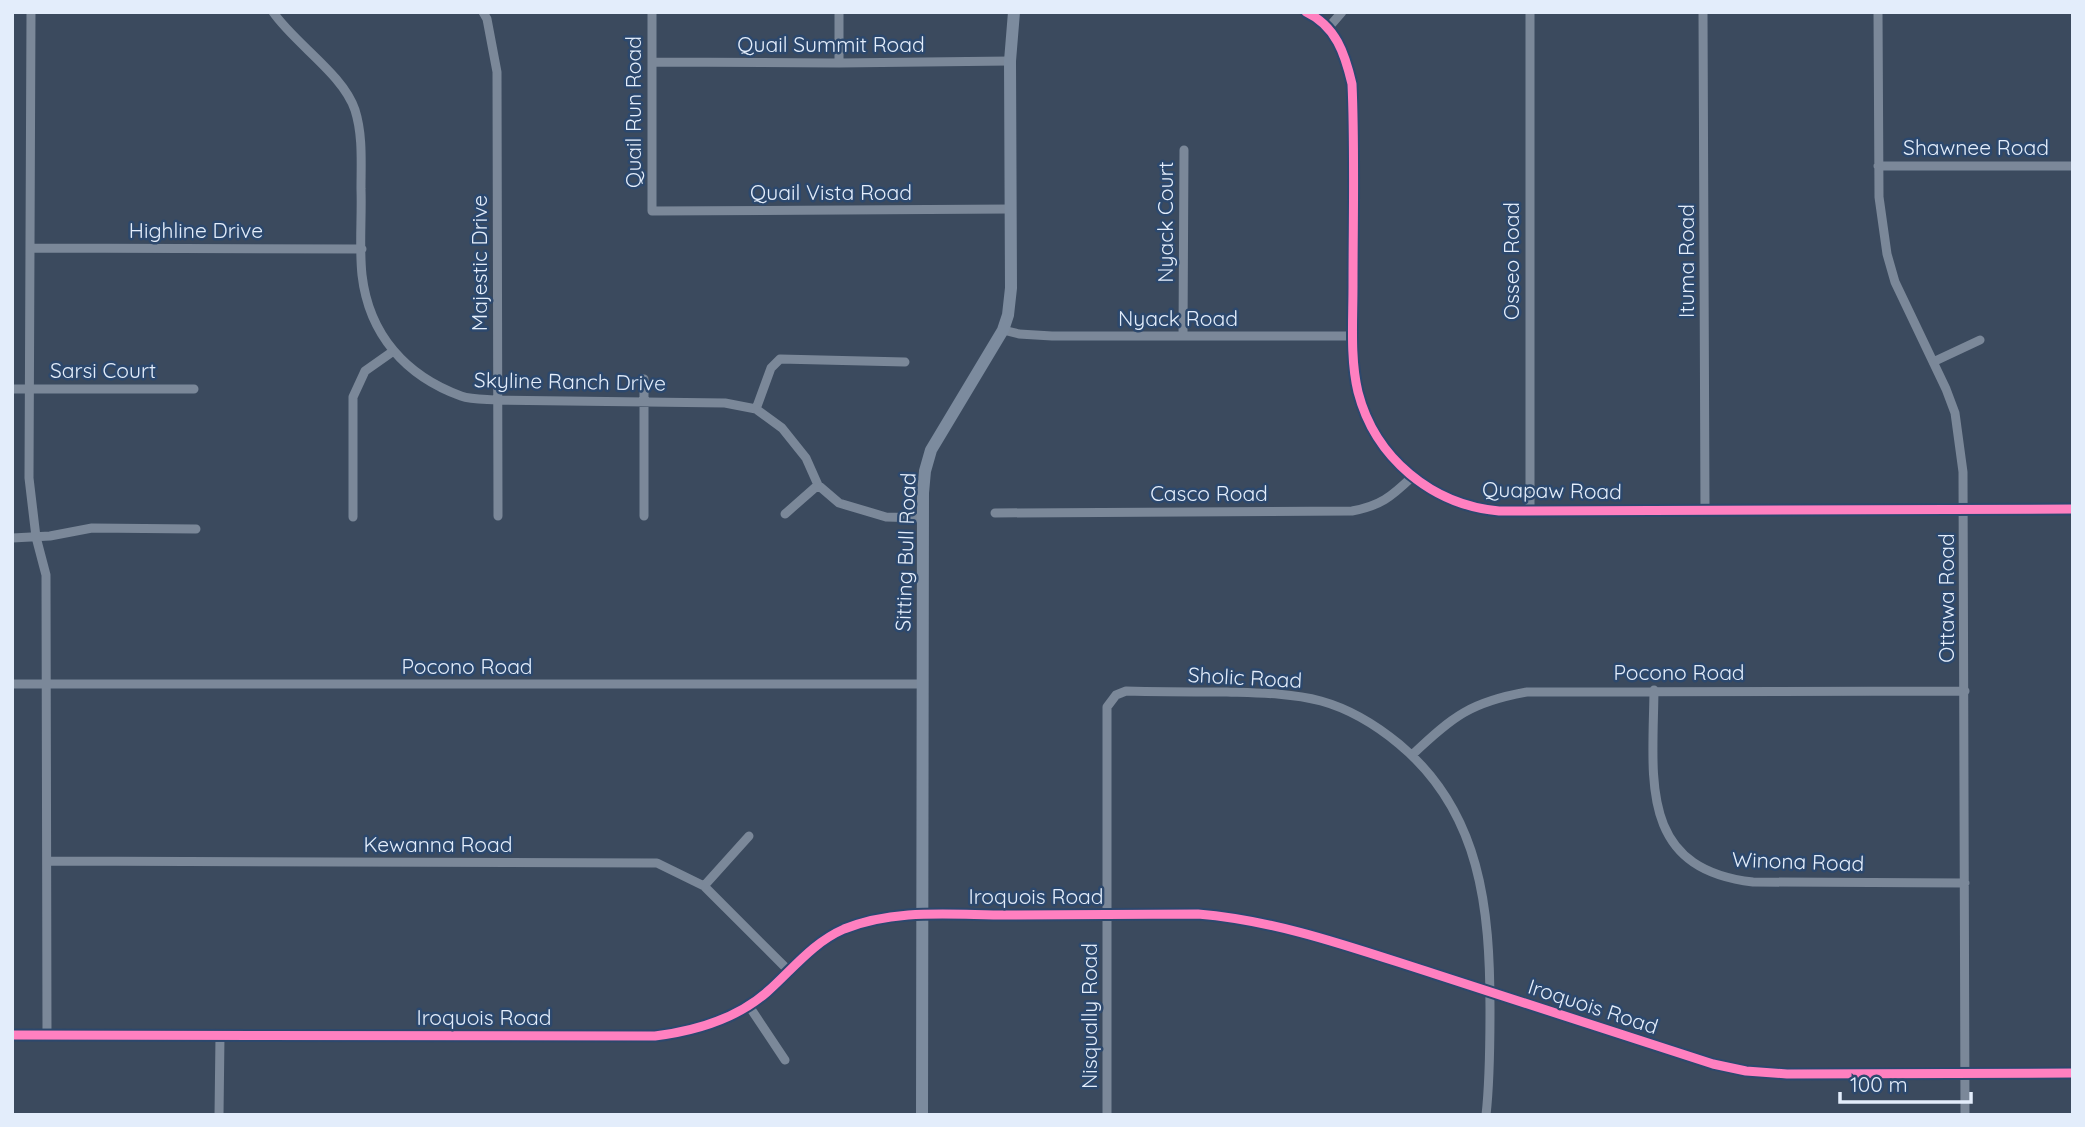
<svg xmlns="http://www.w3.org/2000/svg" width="2085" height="1127" font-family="Quicksand,sans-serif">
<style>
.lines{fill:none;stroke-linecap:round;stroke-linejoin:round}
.street{stroke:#7b8899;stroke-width:9}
.secondary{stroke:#7c8b9e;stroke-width:12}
.cycleway-casing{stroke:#2c486d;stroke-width:13}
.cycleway{stroke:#ff80c0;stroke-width:9}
.labels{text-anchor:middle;stroke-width:5;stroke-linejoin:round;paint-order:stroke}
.street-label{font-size:21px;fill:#e3edfb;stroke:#2c486d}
</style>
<rect width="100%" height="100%" fill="#3b4a5e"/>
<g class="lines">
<path class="street" d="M31 12 29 478 36 537 46 575 47 1035
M273 12C295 44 343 74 355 110 363 135 361 163 361 189 362 217 359 247 362 275 369 335 406 376 461 396 472 400 486 399 498 400L725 403 756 409 782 428 806 458 818 485 839 503 886 517 922 518
M483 12 487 19 497 72 498 516
M652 12V211L1011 209
M1306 12C1336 26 1345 54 1352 84 1355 151 1353 219 1353 286 1353 320 1350 359 1358 392 1375 458 1432 505 1499 511L2073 509
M1530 12V510
M1703 12 1705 510
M1878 12 1879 197 1887 254 1895 282 1946 389 1955 413 1963 472 1965 1115
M1329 27 1342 12
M652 62 839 63 1010 61
M839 63V12
M1878 166H2073
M31 248 362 249
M1003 330 1019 334 1052 336H1353
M1183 336 1184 150
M1933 362 1980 340
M644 379V516
M12 389H194
M756 409 771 368 780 359 905 362
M995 513 1352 511C1380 506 1391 497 1412 477
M785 514 818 485
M353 517V397L365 371 392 352
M12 538 50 536 92 528 196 529
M12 684H923
M1654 690C1653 779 1638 869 1753 882L1965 883
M1412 755C1453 716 1471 702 1527 692L1965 691
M47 861 657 863 704 886 788 970
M704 886 749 836
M749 1006 785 1060
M12 1035 655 1036C695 1031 735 1020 767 992 792 970 812 943 844 929 896 908 953 915 1007 915 1071 915 1135 914 1198 914 1281 921 1356 949 1435 974 1527 1004 1620 1034 1713 1064L1746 1071 1787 1074 2073 1073
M219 1115 220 1036
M1107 1115V707L1116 695 1126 691C1160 692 1193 692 1227 692 1259 693 1290 693 1321 701 1350 709 1376 725 1399 744 1481 812 1490 909 1490 1009 1490 1044 1490 1080 1486 1115"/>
<path class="secondary" d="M922 1115 923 493 925 471 931 450 1003 330 1008 315 1011 288 1010 61 1014 12"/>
<g class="cycleway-casing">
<path id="cycleway" d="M1306 12C1336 26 1345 54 1352 84 1355 151 1353 219 1353 286 1353 320 1350 359 1358 392 1375 458 1432 505 1499 511L2073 509
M12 1035 655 1036C695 1031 735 1020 767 992 792 970 812 943 844 929 896 908 953 915 1007 915 1071 915 1135 914 1198 914 1281 921 1356 949 1435 974 1527 1004 1620 1034 1713 1064L1746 1071 1787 1074 2073 1073"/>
</g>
<use href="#cycleway" class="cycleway"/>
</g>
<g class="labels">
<g class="street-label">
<text x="831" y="52">Quail Summit Road</text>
<text transform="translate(634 112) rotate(-90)" y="7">Quail Run Road</text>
<text x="1976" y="155">Shawnee Road</text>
<text x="831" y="200">Quail Vista Road</text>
<text transform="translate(1166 222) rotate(-90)" y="7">Nyack Court</text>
<text x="196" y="238">Highline Drive</text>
<text transform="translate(1512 261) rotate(-90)" y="7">Osseo Road</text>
<text transform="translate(1687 261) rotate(-90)" y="7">Ituma Road</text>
<text transform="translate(480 263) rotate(-90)" y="7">Majestic Drive</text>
<text x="1178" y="326">Nyack Road</text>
<text x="103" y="378">Sarsi Court</text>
<text transform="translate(570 382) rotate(1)" y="7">Skyline Ranch Drive</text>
<text transform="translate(1552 491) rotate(1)" y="7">Quapaw Road</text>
<text x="1209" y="501">Casco Road</text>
<text transform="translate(906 552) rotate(-88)" y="7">Sitting Bull Road</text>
<text transform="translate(1947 598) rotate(-90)" y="7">Ottawa Road</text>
<text x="467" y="674">Pocono Road</text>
<text x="1679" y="680">Pocono Road</text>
<text transform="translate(1245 678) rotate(3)" y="7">Sholic Road</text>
<text x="438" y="852">Kewanna Road</text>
<text transform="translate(1798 862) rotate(2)" y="7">Winona Road</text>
<text x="1036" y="904">Iroquois Road</text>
<text transform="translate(1593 1007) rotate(18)" y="7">Iroquois Road</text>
<text transform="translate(1090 1016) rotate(-90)" y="7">Nisqually Road</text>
<text x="484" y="1025">Iroquois Road</text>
</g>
</g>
<rect width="2085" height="1127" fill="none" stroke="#e3edfb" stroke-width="28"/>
<path d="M1840 1092v10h131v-10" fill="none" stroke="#e3edfb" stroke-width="3.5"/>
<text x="1850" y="1092" font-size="21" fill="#e3edfb" stroke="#2c486d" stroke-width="5" paint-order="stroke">100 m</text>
</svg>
